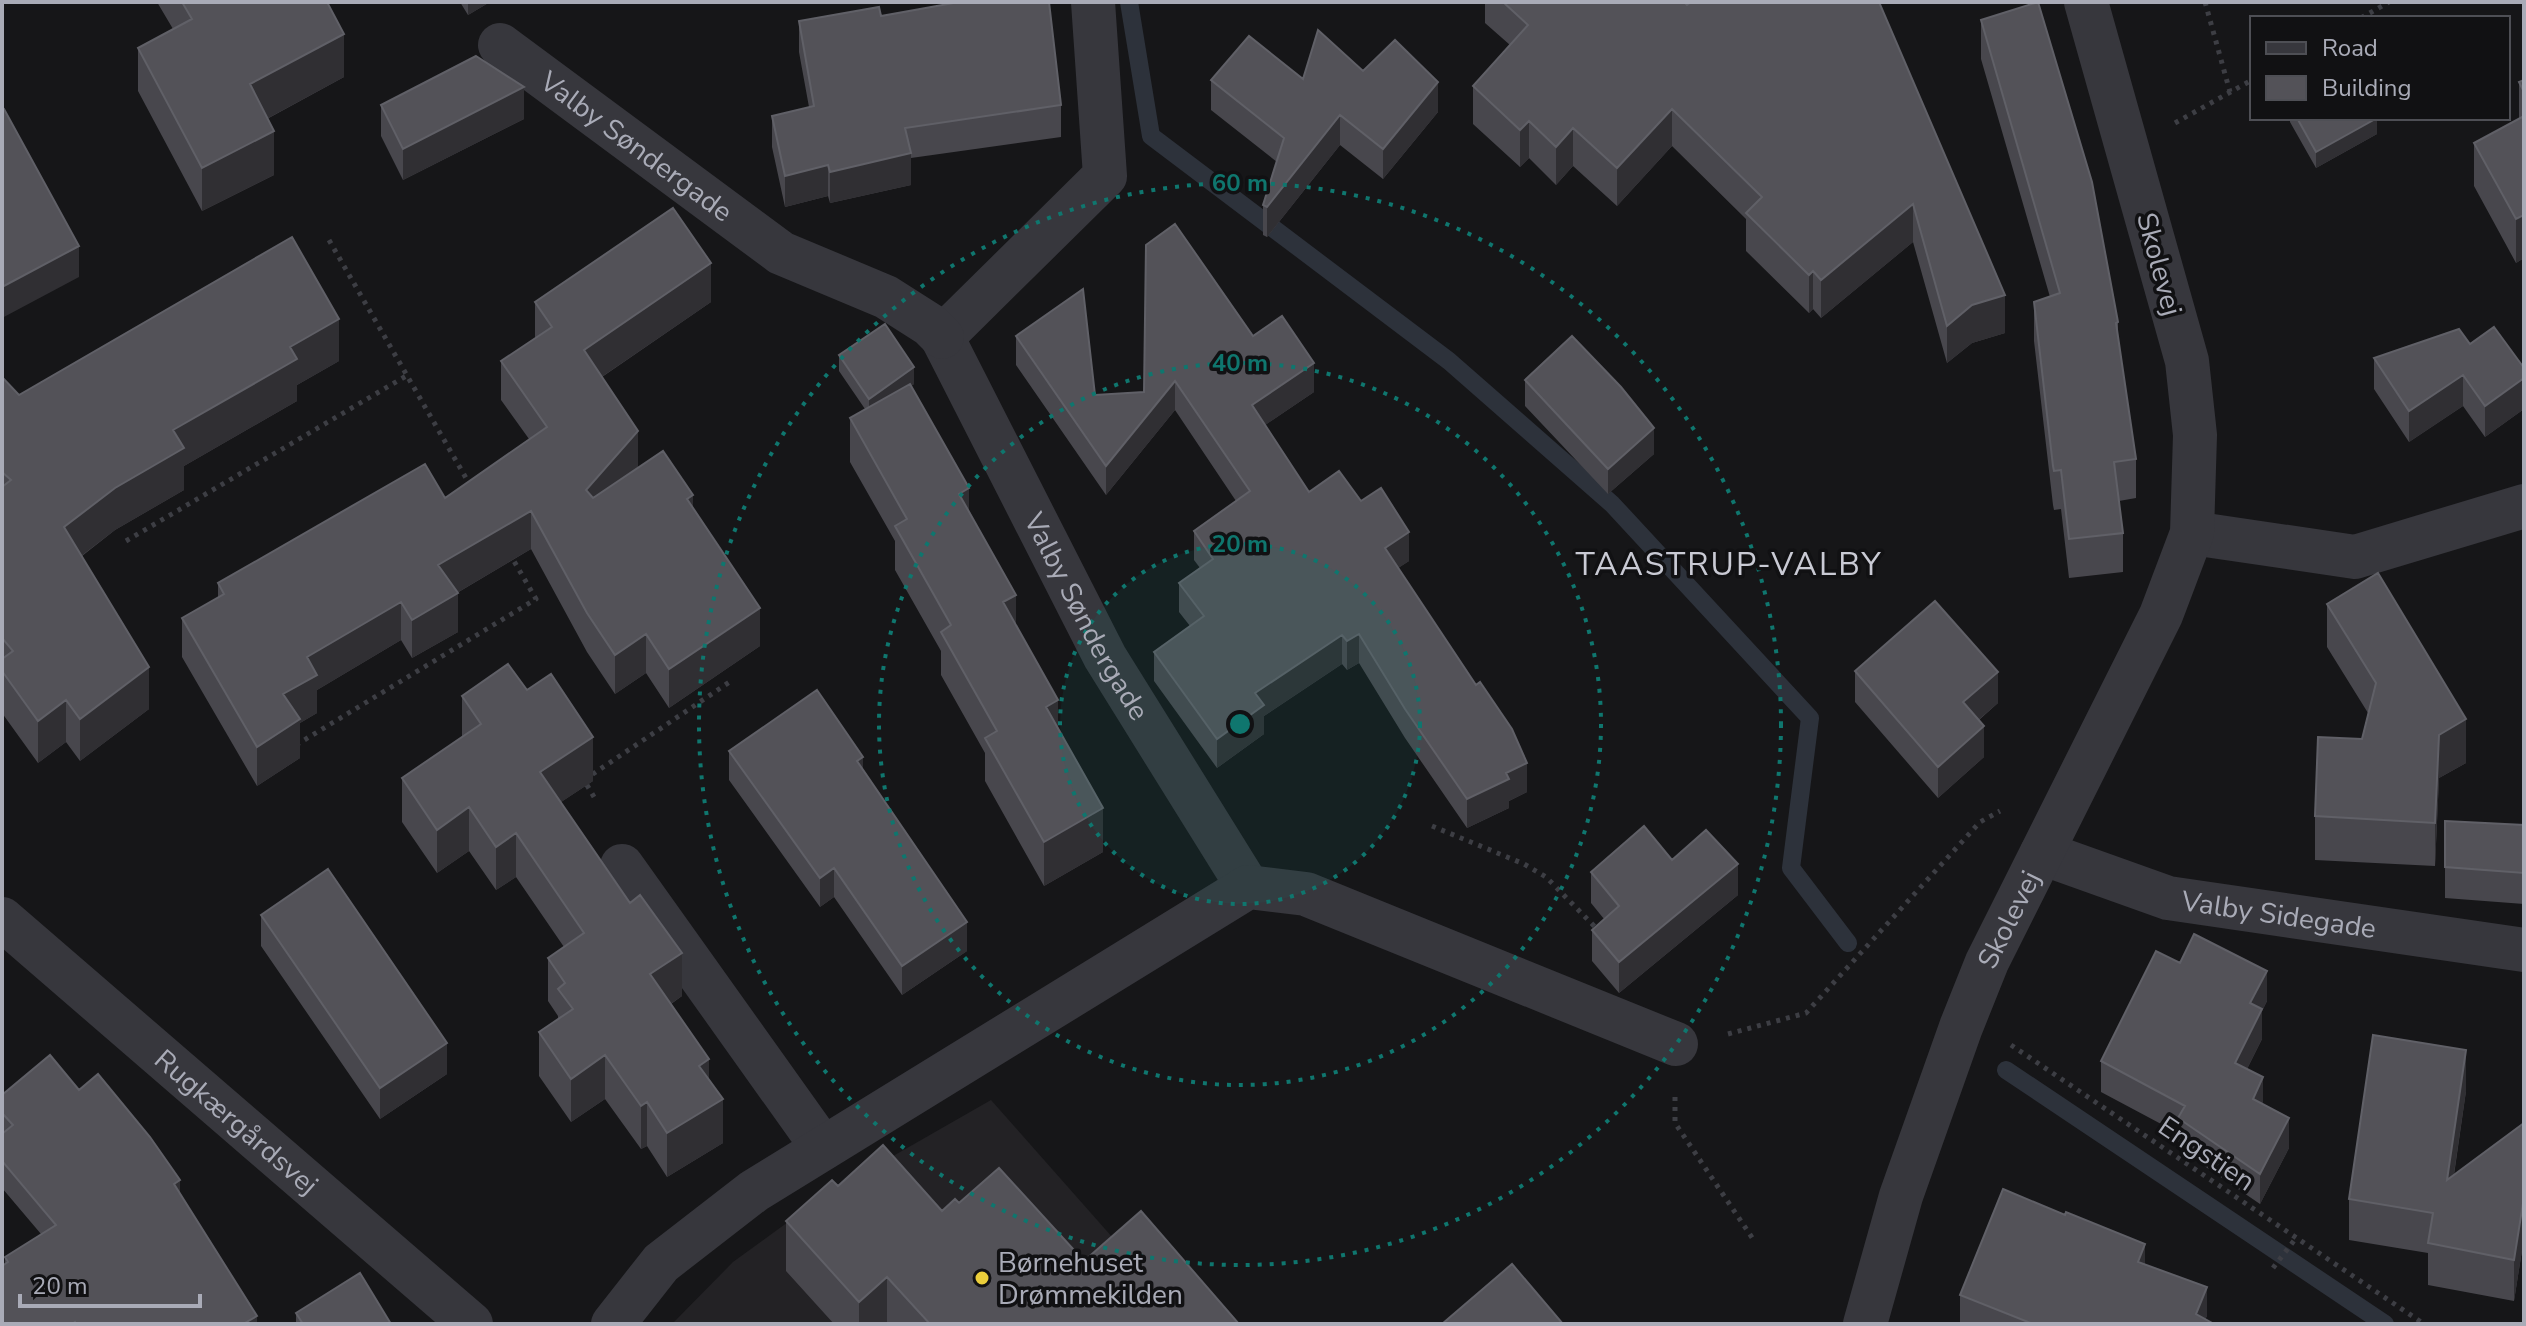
<svg xmlns="http://www.w3.org/2000/svg" width="2526" height="1326" font-family="'Nunito Sans',sans-serif">
<style>
.built{fill:#232225}
.lines{fill:none;stroke-linecap:round;stroke-linejoin:round}
.stream{stroke:#2d323b;stroke-width:18}
.path{stroke:#3d3e44;stroke-width:5;stroke-dasharray:4 6;stroke-linecap:butt}
.minor{stroke:#37373d;stroke-width:44}
.tertiary{stroke:#37373d;stroke-width:44}
.wall{fill:#48474d}
.shaded-wall{fill:#302f33}
.building{fill:#535258;stroke:#606067;stroke-width:2}
.ring{fill:none;stroke:#0f766e;stroke-width:4;stroke-dasharray:4 8}
.poi-dot{fill:#ebce3b;stroke:#111113;stroke-width:3}
.labels{text-anchor:middle;stroke-width:7;stroke-linejoin:round;paint-order:stroke}
.street-label{font-size:28px;fill:#a9abb7;stroke:#111113}
.poi-label{font-size:28px;fill:#a9abb7;stroke:#111113;text-anchor:start}
.quarter-label{font-size:32px;letter-spacing:2px;fill:#c9cad4;stroke:#111113}
.centre{fill:#0f766e;stroke:#111113;stroke-width:4}
.ring-label{font-size:24px;text-anchor:middle;font-weight:bold;fill:#0f766e;stroke:#111113;stroke-width:7;stroke-linejoin:round;paint-order:stroke}
</style>
<rect width="100%" height="100%" fill="#161618"/>
<path class="built" d="M991 1100 1189 1324H672L733 1262 825 1195Z"/>
<g class="lines">
<path class="stream" d="M1129 2 1151 136 1449 361 1612 504 1810 718 1791 868 1848 943
M2006 1070 2385 1324"/>
<path class="path" d="M2205 2 2230 92
M2361 18 2389 2
M2175 123 2252 80
M329 240 470 485
M126 541 406 376
M296 745 536 599 511 556
M594 797 584 780 731 681
M1432 826 1524 864 1546 877 1598 930
M1728 1034 1806 1013 1980 822 2000 811
M2011 1045 2424 1324
M1675 1097V1123L1755 1242
M2273 1268 2296 1238"/>
<g class="minor">
<path id="s1" d="M1093 2 1105 176 942 337 1105 657 1248 887"/>
<path id="s2" d="M500 45 781 253 886 297 930 325 942 337"/>
<path d="M2192 533 2355 557 2524 506"/>
<path id="s3" d="M2042 853 2168 898 2524 950"/>
<path d="M622 866 823 1148"/>
<path id="s4" d="M2 919 471 1324"/>
<path d="M613 1324 661 1263 754 1191 1248 887 1306 894 1676 1044"/>
</g>
<path class="tertiary" id="s5" d="M1865 1324 1901 1196 1961 1027 1987 962 2161 615 2192 533 2195 435 2187 361 2086 2"/>
</g>
<path class="wall" d="M157 2H327L344 77 267 119 274 175 202 211 138 91V48L173 29Z
M460 2H490L468 15Z
M1485 2H1684L1687 5 1879 2 2005 333 1972 343 1947 363 1913 242 1821 318 1813 309 1809 313 1746 251V219L1672 146 1617 206 1573 166 1556 185 1529 158 1520 167 1473 124V86L1510 45 1485 23Z
M881 16 1061 105V137L911 158V185L830 203 828 196 785 207 772 147V116L809 107 799 52V21Z
M1981 20 2118 322V337L2136 459V498L2119 501 2123 533V572L2069 578 2061 509 2054 510 2053 505 2034 341V302L2050 297 1981 59Z
M1363 71 1438 112 1383 179 1340 145 1267 237 1263 235V205L1277 162 1211 110V80L1303 79Z
M2524 80V258L2516 263 2474 186V143L2519 119V82Z
M381 105 524 119 403 180 381 136Z
M2290 118H2377V134L2316 168 2290 122Z
M535 302H711L602 377 638 467 693 508 760 646 669 708 646 673 615 694 587 652 531 549 457 593 458 632 412 658 401 640 317 690V713L300 723V758L257 786 182 657V618L218 598V583L445 498 529 439 501 400V361L535 338Z
M1016 336 1095 395 1144 392 1253 336 1314 392 1265 425 1309 492 1361 501 1409 561 1398 568 1527 792 1509 801V808L1467 828 1405 738 1359 663 1347 670 1342 664 1264 716V734L1217 768 1154 681V652L1190 626 1179 612V583L1200 568 1194 560V531L1236 501 1175 410 1106 495 1016 365Z
M2470 344 2524 368V409L2485 437 2463 406 2409 442 2374 389V358Z
M839 355 914 384 911 386 969 512 1058 729 1103 852 1044 886 985 781V753L941 675V651L895 570V541L850 462V418L865 409 839 371Z
M339 361 297 385V401L184 466V490L115 530 82 556 149 709 80 761 66 742 38 763 2 713V377L19 395Z
M1525 380 1654 454 1608 494 1525 406Z
M2327 604 2466 763 2439 778 2435 866 2315 860V816L2362 739 2368 713 2327 647Z
M1855 671 1998 703 1979 720 1984 757 1938 798 1855 702Z
M527 690 593 781 561 802 682 996 671 1004 709 1080 723 1143 667 1177 647 1146 641 1149 605 1099 571 1122 539 1076V1032L558 1019V1016L548 1001V958L564 947 516 877 496 890 469 851 437 873 402 822V778L462 737V696Z
M729 751 863 770 967 951 902 995 834 897 820 907 729 780Z
M2445 821 2524 825V904L2445 898Z
M1672 860 1738 895 1619 993 1592 961V930L1604 919 1591 903V872Z
M261 915 447 1074 380 1119 261 946Z
M2180 963 2267 1001 2262 1011V1039L2247 1069 2263 1105 2289 1148 2260 1204 2178 1148V1133L2101 1092V1061Z
M79 1090 180 1193 257 1324H2L5 1257 41 1234 2 1188V1095Z
M2466 1091 2454 1175 2524 1123V1238L2514 1301 2428 1285V1253L2349 1240V1199Z
M838 1186 942 1211 959 1203 1084 1261 1239 1324H834L786 1271V1221Z
M2145 1265 2207 1316 2205 1319 2214 1324 1960 1323V1295Z
M296 1313 391 1324H296Z"/>
<path class="shaded-wall" d="M468 2H490L468 15Z
M344 34V77L250 128V84Z
M1438 82V112L1383 179V149Z
M524 87V119L403 180V149Z
M1672 109V146L1617 206V168Z
M1340 115V145L1267 237V207Z
M2377 118V134L2316 168V152Z
M1529 121V158L1520 167V130Z
M1573 128V166L1556 185V147Z
M274 131V175L202 211V168Z
M911 153V185L830 203V172Z
M828 165V196L785 207V176Z
M1913 204V242L1821 318V280Z
M2524 215V258L2516 263V219Z
M79 246V277L2 318V287Z
M711 263V302L584 389V350Z
M1813 271V309L1809 313V275Z
M2005 295V333L1972 343 1947 363V326L1972 305Z
M339 319V361L297 385V401L184 466V490L115 530 64 569V527L173 430 290 347Z
M1314 363V392L1252 434V405Z
M914 367V384L869 415V399Z
M2463 375V406L2409 442V411Z
M2524 378V409L2485 437V406Z
M1175 381V410L1106 495V466Z
M1654 428V454L1608 494V469Z
M638 431V470L586 528V490Z
M969 488V532L959 494Z
M693 495V534L687 499Z
M531 511V549L438 604V565Z
M1409 532V561L1385 577V548Z
M458 593V632L412 658V620Z
M1016 595V638L1003 602Z
M401 602V640L317 690V713L300 723V758L257 786V747L283 694 307 657Z
M760 608V646L669 708V669Z
M646 634V673L615 694V655Z
M1359 634V663L1347 670V641Z
M1342 635V664L1264 716V734L1217 768V739L1255 693Z
M149 667V709L80 761V719Z
M1998 672V703L1963 733V702Z
M66 700V742L38 763V721Z
M1058 700V744L1046 707Z
M2466 719V763L2439 778 2435 866V823L2439 735Z
M1984 726V757L1938 798V767Z
M593 737V781L540 816V772Z
M863 757V785L857 761Z
M1527 763V792L1509 801V808L1467 828V799L1506 773Z
M469 807V851L437 873V830Z
M1103 808V852L1044 886V842Z
M516 833V877L496 890V847Z
M1738 864V895L1619 993V962Z
M834 868V897L820 907V878Z
M967 922V951L902 995V966Z
M682 953V996L650 1018V974Z
M2267 971V1001L2262 1011V1039L2235 1093V1063L2250 1003Z
M447 1043V1074L380 1119V1088Z
M2466 1050V1091L2447 1221V1180Z
M605 1055V1099L571 1122V1079Z
M709 1059V1102L699 1066Z
M2263 1077V1107L2253 1099Z
M723 1099V1143L667 1177V1133Z
M647 1102V1146L641 1149V1106Z
M2289 1118V1148L2260 1204V1174Z
M180 1180V1206L174 1184Z
M2524 1197V1238L2514 1301V1260Z
M2145 1244V1272L2138 1262Z
M887 1277V1324H859V1302Z
M2207 1287V1316L2203 1324 2196 1314Z
M257 1316V1324H243Z"/>
<path class="building" d="M182 2H327L344 34 250 84 274 131 202 168 138 48 192 19Z
M959 2H1049L1061 105 905 128 911 153 830 172 828 165 785 176 772 116 814 106 799 21 879 7 881 16Z
M1503 2H1684L1687 5 1691 2H1879L2005 295 1972 305 1947 326 1913 204 1821 280 1813 271 1809 275 1746 213 1762 197 1672 109 1617 168 1573 128 1556 147 1529 121 1520 130 1473 86 1528 25Z
M2038 2 2092 182 2118 322 2116 323 2136 459 2114 462 2123 533 2069 539 2061 470 2054 471 2053 466 2034 302 2060 293 1981 20Z
M1318 30 1363 71 1395 40 1438 82 1383 149 1340 115 1267 207 1263 205 1284 138 1211 80 1249 36 1303 79Z
M476 56 524 87 403 149 381 105Z
M2524 80V92L2519 82Z
M4 109 79 246 2 287V110Z
M2524 116V215L2516 219 2474 143Z
M2297 118H2377L2316 152Z
M673 208 711 263 584 350 638 431 586 490 593 498 663 451 693 495 687 499 760 608 669 669 646 634 615 655 587 613 531 511 438 565 458 593 412 620 401 602 307 657 317 675 283 694 300 719 257 747 182 618 224 594 218 583 425 464 445 498 547 427 501 361 552 327 535 302Z
M1175 224 1253 336 1282 316 1314 363 1252 405 1309 492 1339 471 1361 501 1381 488 1409 532 1385 548 1476 685 1480 682 1512 729 1527 763 1506 773 1509 779 1467 799 1405 709 1359 634 1347 641 1342 635 1255 693 1264 705 1217 739 1154 652 1204 616 1179 583 1213 559 1194 531 1250 491 1175 381 1106 466 1016 336 1083 289 1095 395 1144 392 1146 245Z
M292 237 339 319 290 347 297 359 173 430 184 448 115 488 64 527 149 667 80 719 66 700 38 721 2 671V659L13 651 2 638V487L11 480 2 472V377L19 395Z
M885 324 914 367 869 399 839 355Z
M2494 327 2524 368V378L2485 406 2463 375 2409 411 2374 358 2459 329 2470 344Z
M1572 336 1621 387 1654 428 1608 469 1525 380Z
M910 384 969 488 959 494 1016 595 1003 602 1058 700 1046 707 1103 808 1044 842 985 738 997 731 941 632 951 625 895 526 907 519 850 418Z
M2378 573 2466 719 2439 735 2435 823 2315 816 2318 737 2362 739 2376 683 2327 604Z
M1935 601 1998 672 1963 702 1984 726 1938 767 1855 671Z
M508 664 527 690 551 674 593 737 540 772 630 903 640 895 682 953 650 974 709 1059 699 1066 723 1099 667 1133 647 1102 641 1106 605 1055 571 1079 539 1032 573 1009 558 989 565 983 548 958 584 933 516 833 496 847 469 807 437 830 402 778 481 724 462 696Z
M817 690 863 757 857 761 967 922 902 966 834 868 820 878 729 751Z
M2445 821 2524 825V873L2445 867Z
M1644 826 1672 860 1706 830 1738 864 1619 962 1592 930 1619 906 1591 872Z
M328 869 447 1043 380 1088 261 915Z
M2194 934 2267 971 2250 1003 2262 1009 2235 1063 2263 1077 2253 1099 2289 1118 2260 1174 2178 1118 2185 1106 2101 1061 2156 951 2180 963Z
M2373 1035 2466 1050 2447 1180 2524 1123V1197L2514 1260 2428 1243 2433 1213 2349 1199Z
M50 1055 79 1090 98 1074 150 1137 180 1180 174 1184 257 1316 243 1324H76L75 1322 72 1324H2V1266L8 1262 5 1257 56 1225 2 1161V1134L13 1125 2 1113V1095Z
M883 1145 942 1211 955 1199 959 1203 999 1168 1084 1261 1141 1211 1239 1324H930L887 1277 859 1302 786 1221 832 1180 838 1186Z
M2003 1189 2065 1215 2066 1212 2145 1244 2138 1262 2207 1287 2196 1314 2214 1324H2033L1960 1295Z
M1512 1264 1563 1324H1442Z
M360 1273 391 1324H303L296 1313Z"/>
<circle cx="1240" cy="724" r="180" fill="#0f766e" fill-opacity=".12"/>
<g class="ring">
<circle cx="1240" cy="724" r="180"/>
<circle cx="1240" cy="724" r="361"/>
<circle cx="1240" cy="724" r="541"/>
</g>
<circle class="poi-dot" cx="982" cy="1278" r="8"/>
<g class="labels">
<g class="street-label">
<text dy="10" stroke="none"><textPath href="#s2" startOffset="170">Valby Søndergade</textPath></text>
<text transform="translate(2160 264) rotate(75)" y="10">Skolevej</text>
<text dy="10" stroke="none"><textPath href="#s1" startOffset="718">Valby Søndergade</textPath></text>
<text dy="10" stroke="none"><textPath href="#s3" startOffset="246">Valby Sidegade</textPath></text>
<text dy="10" stroke="none"><textPath href="#s5" startOffset="430">Skolevej</textPath></text>
<text dy="10" stroke="none"><textPath href="#s4" startOffset="310">Rugkærgårdsvej</textPath></text>
<text transform="translate(2207 1153) rotate(34)" y="10">Engstien</text>
</g>
<g class="poi-label">
<text x="998" y="1272">Børnehuset<tspan x="998" dy="32">Drømmekilden</tspan></text>
</g>
<g class="quarter-label">
<text x="1729" y="575">TAASTRUP-VALBY</text>
</g>
</g>
<circle cx="1240" cy="724" r="12" class="centre"/>
<g class="ring-label">
<text x="1240" y="191">60 m</text>
<text x="1240" y="371">40 m</text>
<text x="1240" y="552">20 m</text>
</g>
<rect width="2526" height="1326" fill="none" stroke="#a9abb7" stroke-width="8"/>
<rect x="2250" y="16" width="260" height="104" fill="#111113" stroke="#4e4f55" stroke-width="2"/>
<rect x="2266" y="42" width="40" height="12" fill="#37373d" stroke="#4e4f55" stroke-width="2"/>
<text x="2322" y="56" font-size="24" fill="#a9abb7">Road</text>
<rect x="2266" y="76" width="40" height="24" fill="#535258" stroke="#4e4f55" stroke-width="2"/>
<text x="2322" y="96" font-size="24" fill="#a9abb7">Building</text>
<path d="M20 1294v12h180v-12" fill="none" stroke="#a9abb7" stroke-width="4"/>
<text x="32" y="1294" font-size="24" fill="#a9abb7" stroke="#111113" stroke-width="6" paint-order="stroke">20 m</text>
</svg>
